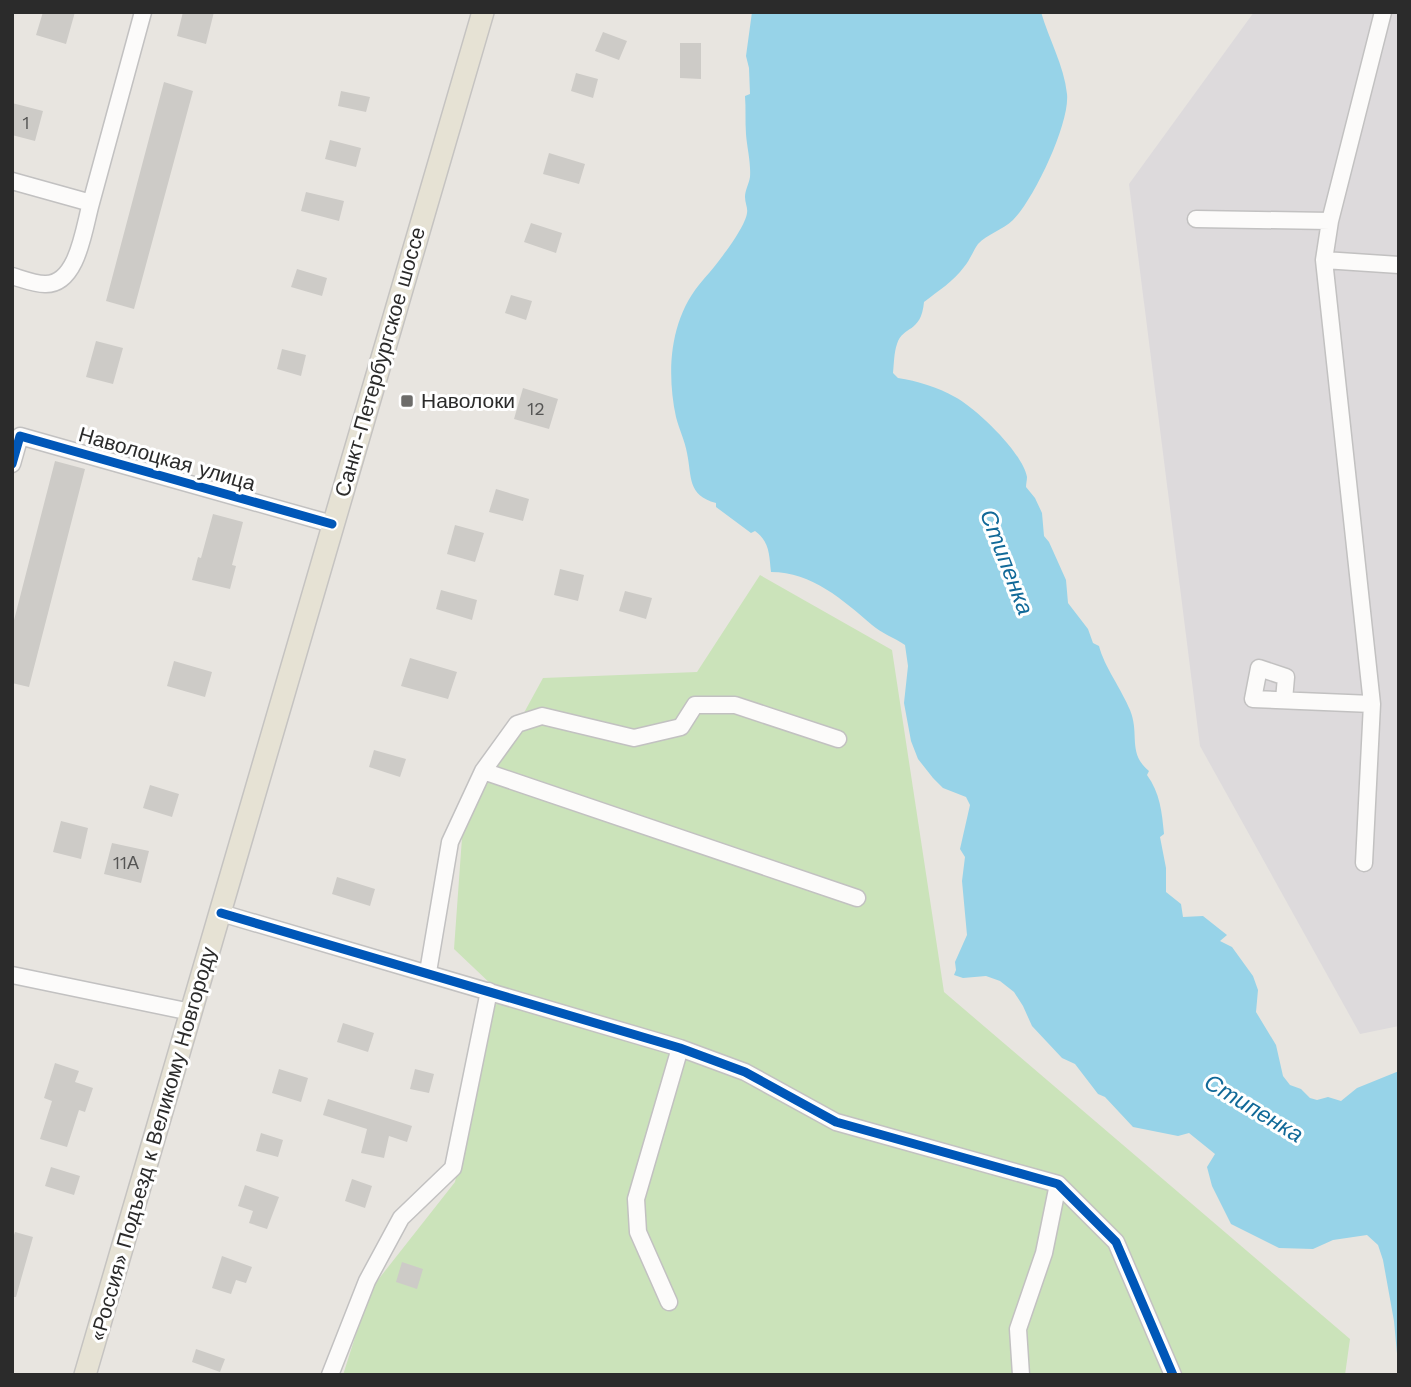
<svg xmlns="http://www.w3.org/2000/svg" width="1411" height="1387" font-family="'Work Sans',sans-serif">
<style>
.industrial{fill:#dddadc}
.green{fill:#cbe3ba}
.water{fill:#97d3e8}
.building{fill:#cdcbc7}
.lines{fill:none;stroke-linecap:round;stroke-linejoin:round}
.minor-casing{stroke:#c2c1c1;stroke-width:19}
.major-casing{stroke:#c5c3c1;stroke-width:24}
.minor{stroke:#fcfbfa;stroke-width:16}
.major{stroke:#e6e2d4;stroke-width:21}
.cycleway-casing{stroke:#fff;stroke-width:13}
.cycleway{stroke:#0057b8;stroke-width:9}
.poi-dot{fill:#6d6c6a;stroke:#fff;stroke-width:2.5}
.labels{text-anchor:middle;stroke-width:6;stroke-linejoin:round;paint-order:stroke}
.number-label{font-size:18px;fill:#555554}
.street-label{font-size:21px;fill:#2b2b2b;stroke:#fff}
.poi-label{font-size:21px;fill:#2b2b2b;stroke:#fff;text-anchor:start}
.water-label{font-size:23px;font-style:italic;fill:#116998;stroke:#fff}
</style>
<rect width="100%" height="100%" fill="#e8e5e0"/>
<path class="industrial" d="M1254 12H1399V1026L1360 1034 1200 746 1129 184Z"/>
<path class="green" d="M760 575 892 650 944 992 1350 1339 1345 1375H343L370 1290 455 1182 493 986 454 949 463 824 543 678 697 672Z"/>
<path class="water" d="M752 12H1041C1049 40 1064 65 1067 94 1070 123 1034 199 1013 220 1003 230 987 234 978 244 973 251 970 260 964 267 954 281 938 291 924 302 921 334 903 325 897 344 894 352 894 364 893 373L898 378C917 381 938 387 955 397 976 408 1023 453 1027 477 1027 480 1026 484 1026 487L1035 498 1042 513 1044 536 1049 542 1066 580 1068 603 1088 629 1093 643 1099 646C1104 666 1122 690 1130 710 1140 734 1127 753 1149 771L1147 775C1160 793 1162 812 1164 834L1160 837 1166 868V892L1181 904 1183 917 1203 916 1227 935 1220 941 1232 947 1253 976 1258 990 1256 1012 1276 1045 1283 1076 1290 1085 1301 1089 1310 1098 1317 1100 1328 1097 1341 1101 1357 1088 1399 1071V1375L1394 1321 1383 1260 1378 1245 1367 1235 1333 1240 1313 1249 1279 1248 1231 1224 1212 1186 1207 1167 1215 1154 1189 1133 1178 1136 1133 1127 1105 1097 1098 1094 1075 1064 1062 1058 1032 1026 1023 1006 1014 992 1000 981 986 976 963 978 954 975 956 970 955 962 967 935 962 881 965 857 960 849 970 805 966 797 943 788 933 778 918 759 911 741 904 703 908 666 905 645C895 638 881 633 872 625 843 600 812 572 771 572 769 555 770 542 755 531L751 533 716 507V503C687 495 692 477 687 453 685 441 679 429 676 417 666 370 670 317 703 280 714 268 745 229 747 213 748 208 745 203 745 197 745 190 749 184 750 177 751 162 747 148 746 134 745 121 746 109 745 96L750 94 749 68 746 56Z"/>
<path class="building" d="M43 12H75L66 44 36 35Z
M183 12H214L206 44 177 36Z
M603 32 627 41 619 60 595 51Z
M680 43H701V79L680 78Z
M576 73 598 79 593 98 571 91Z
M164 82 193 91 134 309 106 301Z
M341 91 370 97 366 112 338 106Z
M12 103 43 111 35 141 12 135Z
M330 140 361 148 356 167 325 159Z
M549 153 585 164 579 184 543 174Z
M306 192 344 201 339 221 301 211Z
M531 223 562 233 556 253 524 242Z
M297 269 327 278 322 296 291 287Z
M511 295 532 301 526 320 505 313Z
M96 341 123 348 113 384 86 377Z
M282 349 306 355 301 376 277 369Z
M523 388 558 399 549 429 514 419Z
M55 461 85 469 29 687 12 683V628Z
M496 489 529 499 523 521 489 512Z
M213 514 243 522 232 565 236 566 230 589 192 580 198 557 201 558Z
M455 525 484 533 475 562 447 554Z
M560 569 584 575 578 601 554 595Z
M441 590 477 600 472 620 436 609Z
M625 591 652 598 646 619 619 611Z
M410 658 457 672 448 699 401 686Z
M174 661 212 672 205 697 167 686Z
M374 750 406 759 400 777 369 767Z
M150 785 179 794 172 817 143 808Z
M61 821 88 828 81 859 53 852Z
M112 843 149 851 141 883 104 874Z
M337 877 375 889 370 906 332 894Z
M343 1023 374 1033 368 1052 337 1042Z
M55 1063 79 1071 75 1082 93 1088 85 1112 79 1110 67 1147 40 1139 52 1101 44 1098Z
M279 1069 308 1078 301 1102 272 1093Z
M415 1069 434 1074 429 1093 410 1089Z
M328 1099 412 1126 407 1142 389 1136 384 1158 361 1153 367 1129 323 1115Z
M261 1133 283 1140 278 1157 256 1151Z
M51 1167 80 1176 74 1195 45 1186Z
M352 1179 372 1186 365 1208 345 1201Z
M245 1185 279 1197 267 1229 249 1223 253 1211 238 1206Z
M15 1232 33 1237 16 1297H12V1241Z
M222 1256 252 1267 246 1283 236 1280 231 1294 212 1288Z
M402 1262 423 1269 417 1289 396 1282Z
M196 1349 225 1359 220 1372 192 1362Z"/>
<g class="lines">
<g class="minor-casing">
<path id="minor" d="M12 181 91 203 143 12
M1196 219 1330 221
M1324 260 1399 265
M12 276C22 279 35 284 45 284 78 285 84 227 91 203
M12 464 20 436 332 524
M1284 700 1286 677 1259 668 1253 699 1372 704
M483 771 857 898
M1364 863 1372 704 1324 260 1330 221 1383 12
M221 913 680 1048 745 1072 836 1122 1058 1184 1116 1242 1173 1375
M428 972 450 842 483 771 517 724 542 716 634 738 681 727 695 705H735L838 739
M12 975 191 1012
M669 1302 638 1232 636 1199 680 1048
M330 1375 367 1281 401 1218 453 1168 489 991
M1021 1375 1018 1329 1044 1253 1058 1184"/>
</g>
<g class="major-casing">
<path id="major" d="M85 1375 483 12"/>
</g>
<use href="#minor" class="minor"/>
<use href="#major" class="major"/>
<g class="cycleway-casing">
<path id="cycleway" d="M12 464 20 436 332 524
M221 913 680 1048 745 1072 836 1122 1058 1184 1116 1242 1173 1375"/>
</g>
<use href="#cycleway" class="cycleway"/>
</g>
<rect class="poi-dot" x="400" y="394" width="14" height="14" rx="3.5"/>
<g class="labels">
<g class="number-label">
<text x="26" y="129">1</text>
<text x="536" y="415">12</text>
<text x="126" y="869">11А</text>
</g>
<g class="street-label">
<text transform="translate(380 362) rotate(-74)" y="7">Санкт-Петербургское шоссе</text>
<text transform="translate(167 459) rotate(16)" y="7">Наволоцкая улица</text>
<text transform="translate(153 1144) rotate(-74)" y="7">«Россия» Подъезд к Великому Новгороду</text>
</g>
<g class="poi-label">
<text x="421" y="408">Наволоки</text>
</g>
<g class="water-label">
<text transform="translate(1007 562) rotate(69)" y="8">Стипенка</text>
<text transform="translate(1254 1108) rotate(31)" y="8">Стипенка</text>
</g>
</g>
<rect width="1411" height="1387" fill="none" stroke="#2b2b2b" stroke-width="28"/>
</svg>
